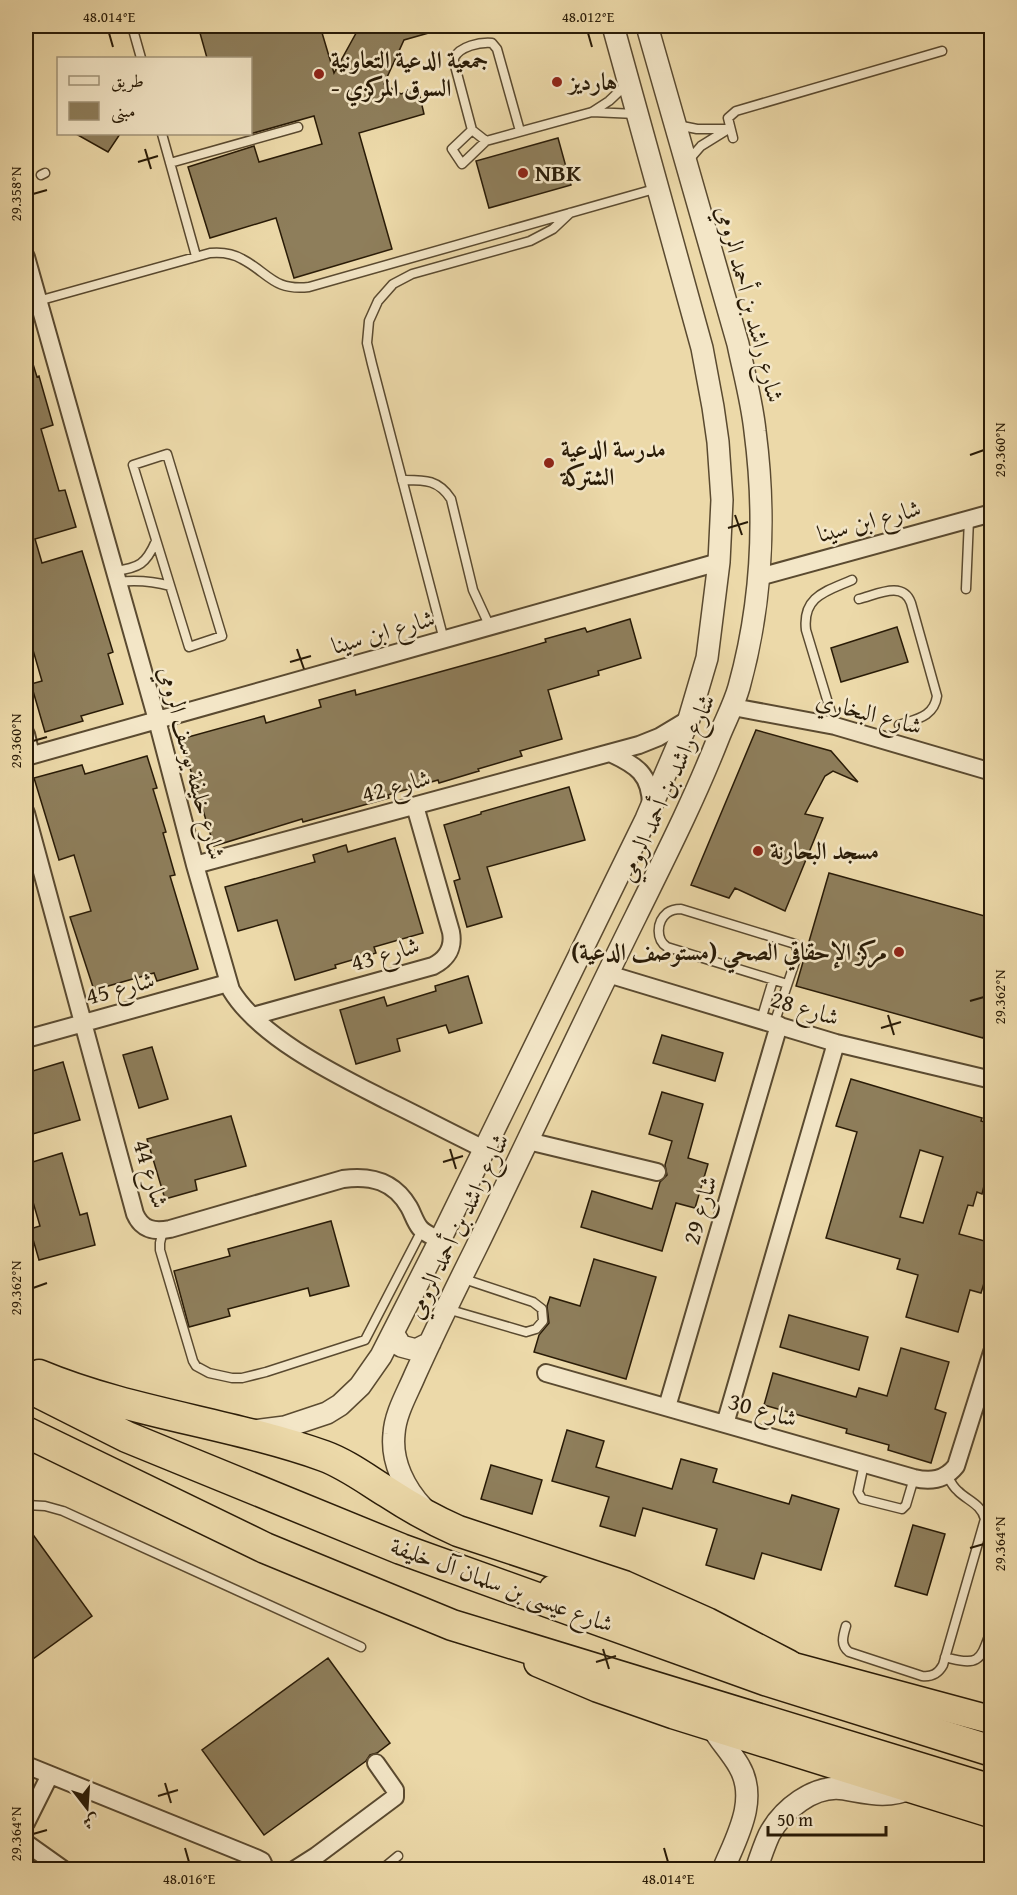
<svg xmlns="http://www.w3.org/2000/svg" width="1017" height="1895" font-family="'Gentium Book Plus',Amiri,serif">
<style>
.building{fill:#8e7e5b;stroke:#291b07;stroke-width:1.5;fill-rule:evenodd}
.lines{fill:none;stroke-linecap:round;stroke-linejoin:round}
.service-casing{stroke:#5a4a30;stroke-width:11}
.minor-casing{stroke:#5a4a30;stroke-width:20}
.tertiary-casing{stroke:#5a4a30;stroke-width:24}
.trunk-casing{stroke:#291b07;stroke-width:30}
.motorway-casing{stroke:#291b07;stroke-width:33}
.service{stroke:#f3e6c7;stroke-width:8}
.minor{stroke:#f3e6c7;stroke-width:16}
.tertiary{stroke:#f3e6c7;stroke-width:21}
.trunk{stroke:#ecd9a9;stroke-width:27}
.motorway{stroke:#ecd9a9;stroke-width:30}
.ticks{fill:none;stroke:#291b07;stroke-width:2}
.poi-dot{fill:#8f2418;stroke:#f3e6c7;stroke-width:2}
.labels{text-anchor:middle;stroke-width:5;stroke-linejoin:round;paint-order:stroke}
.poi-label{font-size:24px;font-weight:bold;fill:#291b07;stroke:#f3e6c7;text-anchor:start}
.street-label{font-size:24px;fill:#291b07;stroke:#f3e6c7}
.neatline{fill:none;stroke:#291b07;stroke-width:2}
.ticks-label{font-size:15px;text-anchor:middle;fill:#291b07}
</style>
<rect width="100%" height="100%" fill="#ecd9a9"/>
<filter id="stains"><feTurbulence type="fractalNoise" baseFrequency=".00333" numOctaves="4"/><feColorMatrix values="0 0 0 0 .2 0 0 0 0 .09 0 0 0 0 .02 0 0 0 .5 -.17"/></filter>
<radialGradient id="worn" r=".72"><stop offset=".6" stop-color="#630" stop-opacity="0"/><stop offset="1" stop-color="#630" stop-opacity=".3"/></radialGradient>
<path class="building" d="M198 26H320L334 73 360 26H443V29L404 40 384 84 401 94 418 88 424 114 359 133 392 249 294 278 276 218 210 238 188 167 254 146 259 162 322 144 314 116 250 134V58H207Z
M76 134H120L108 152Z
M558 138 571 185 489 208 476 161Z
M26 351H29L37 377 39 376 53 425 41 429 59 491 65 490 76 527 35 539 42 563 82 551 113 652 108 654 123 704 81 716 83 721 45 732 31 684 42 681 26 626Z
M630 619 641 658 598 671 599 675 548 690 562 739 520 751 522 756 478 769 479 771 439 783 438 780 388 795 389 798 303 822 302 819 214 846 181 739 264 716 266 723 321 707 319 700 355 690 356 695 501 655 546 642 545 639 585 628 587 632Z
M897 627 908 662 841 682 831 648Z
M756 730 831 751 858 782 833 771 825 776 805 814 823 818 785 911 735 888 729 898 691 885Z
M147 756 157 788 153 789 166 832 163 833 175 875 170 876 198 969 157 981 154 973 94 990 70 917 91 911 74 855 59 860 34 778 82 765 85 774Z
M569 787 585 840 487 867 502 917 467 927 454 881 460 879 444 825 481 814V812Z
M395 838 423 933 374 947 376 953 335 965 336 968 295 980 277 920 238 931 225 887 315 862 313 855 346 845 348 852Z
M829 873 992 918V1013L983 1038 796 986Z
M468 976 482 1023 449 1033 446 1025 397 1039 400 1051 356 1064 340 1010 384 997 387 1006 436 991 435 986Z
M662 1035 723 1053 715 1081 653 1063Z
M152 1047 168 1099 139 1108 123 1055Z
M63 1062 80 1120 26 1136V1099L29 1098 26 1086V1073Z
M851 1079 982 1118 981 1121 992 1124V1171L988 1170 982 1194 977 1192 973 1206 968 1205 959 1234 992 1243V1257L981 1293 970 1290 958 1332 906 1317 918 1275 897 1269 900 1259 826 1238 857 1132 836 1126ZM920 1150 943 1157 923 1223 900 1217Z
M662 1092 703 1104 688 1158 708 1164 695 1208 676 1203 662 1251 581 1227 592 1191 652 1209 660 1182 667 1175 665 1165 672 1141 649 1134Z
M231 1116 246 1166 195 1180 197 1190 165 1199 147 1139Z
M62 1153 80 1215 87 1213 95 1245 39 1260 30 1229 40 1226 26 1178V1164Z
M331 1221 349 1286 310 1296 308 1288 228 1309 230 1316 189 1327 174 1271 230 1256 228 1249Z
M594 1259 656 1277 626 1379 534 1352 539 1335 549 1323 547 1306 550 1297 580 1306Z
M789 1315 868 1337 859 1370 780 1347Z
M901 1348 949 1362 935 1409 946 1413 931 1463 888 1450 889 1445 846 1433 847 1429 764 1405 773 1373 856 1397 859 1388 887 1396Z
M567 1430 604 1441 596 1467 672 1489 681 1459 717 1469 713 1482 789 1504 792 1495 839 1509 821 1570 762 1553 754 1579 706 1565 717 1529 643 1508 635 1536 600 1526 609 1497 552 1481Z
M491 1465 542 1480 532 1514 481 1499Z
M26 1525 92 1616 26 1664Z
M913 1525 945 1534 927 1595 895 1586Z
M328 1658 390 1743 377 1753 370 1755 366 1761 264 1835 202 1750Z"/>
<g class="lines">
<g class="service-casing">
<path id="service" d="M132 26 141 58
M592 112 636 114
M677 125 697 129H726
M472 130 452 149 462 164 486 141 592 112 609 101 628 83
M162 134 196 256
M733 138 728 118 736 111 942 51
M486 141 472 130 454 62V58C460 46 480 42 492 43L497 49 520 131
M688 161 701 146 730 128
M170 163 298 127
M41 175 45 173
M38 301 210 253C221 252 232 253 242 259 269 273 273 291 309 287L658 188
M167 454 222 636 189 647 133 465Z
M402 480C424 480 438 479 451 499L473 590 490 627
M115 571C139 568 146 564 156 541
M118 582C136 580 152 581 170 586
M966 589 969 519
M859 599C876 595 903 580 911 603L937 696C934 717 916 719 899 725
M444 640 372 364 367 343 369 321 378 301 393 284 412 274 530 241 553 229 570 213
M835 726 806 630C802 596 827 591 852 580
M761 1020 773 980
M774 1024 798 953 795 944 681 909C676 909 671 910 667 913 656 922 656 940 667 947L787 984
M163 1230 160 1243V1250L193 1361 196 1366 209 1373 232 1378H242L266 1372 365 1340 422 1230
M447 1309 526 1332 536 1329 543 1321 542 1309 533 1302 461 1278
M864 1464 858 1492 862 1499 902 1509 906 1505 914 1478
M26 1505 45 1506 63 1511 361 1647
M846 1626C843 1636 840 1645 849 1652L922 1676C932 1677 938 1674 943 1665L985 1519C981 1504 968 1501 958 1491 953 1487 950 1481 947 1475
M945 1657C981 1667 980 1660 992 1628
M381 1870 398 1856"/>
</g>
<g class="minor-casing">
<path id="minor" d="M26 257 157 720 195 865 231 990C260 1038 337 1075 386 1100 419 1116 451 1133 484 1149
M759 577 992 513
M733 707 835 726 992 772
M26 734 31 755
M610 753C636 765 651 774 651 806
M26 757 719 562
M26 813 135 1214C142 1230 154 1232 170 1229L343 1179C371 1175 394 1181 409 1207 413 1214 415 1222 420 1228 425 1234 434 1237 440 1240
M195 865 639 745 659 737 689 719
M608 974 836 1043 992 1080
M253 1016 433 966C447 959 454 948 451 932L415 806
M26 1039 228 983
M528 1141 657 1172
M546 1373 914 1478C931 1482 945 1480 956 1466L992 1352
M667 1407 779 1025
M725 1424 836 1043
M26 1765 256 1858 262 1861 266 1870
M26 1823 50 1775
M26 1843 64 1870
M294 1870 316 1856 395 1797V1790L376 1763"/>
</g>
<g class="tertiary-casing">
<path id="tertiary" d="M393 1333 401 1346 416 1350 430 1343
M253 1431 285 1427 327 1413 340 1405 360 1386 381 1356 440 1240 646 819 689 719 707 658 719 562 722 500 718 442 713 407 702 348 613 26
M423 1508C405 1489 391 1462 394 1434 395 1414 407 1394 415 1375 434 1333 454 1292 475 1250 529 1139 581 1027 636 916 665 857 694 800 718 739 725 721 734 705 739 687 762 604 766 515 755 431 752 402 744 373 738 344L647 26
M712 1727C720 1741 731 1752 739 1766 759 1800 736 1838 723 1870
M756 1870C760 1858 764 1846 769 1835 782 1810 814 1784 844 1789 868 1793 888 1799 911 1788"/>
</g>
<g class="trunk-casing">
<path id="trunk" d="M553 1589 788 1665 992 1720
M538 1663 597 1688 674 1715 992 1814"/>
</g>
<g class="motorway-casing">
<path id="motorway" d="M39 1375C130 1413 231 1423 324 1456 346 1464 366 1479 387 1492 410 1507 433 1520 458 1531L624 1586 707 1623 788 1665
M26 1386 127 1437 401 1549 765 1680 992 1751
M26 1432 265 1548 452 1625 992 1790"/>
</g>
<use href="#service" class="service"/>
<use href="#minor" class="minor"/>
<use href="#tertiary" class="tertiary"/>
<use href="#trunk" class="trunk"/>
<use href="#motorway" class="motorway"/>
</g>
<path class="ticks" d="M109 33 113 47M588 33 592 47M145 149 151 169M138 162 158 156M33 194 47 190M970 455 984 450M735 515 742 535M728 528 748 522M297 649 304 669M290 662 311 656M33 741 47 737M970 1001 984 997M888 1015 894 1035M881 1028 901 1022M450 1149 456 1169M443 1162 463 1156M33 1288 47 1283M970 1548 984 1544M603 1649 609 1669M596 1662 616 1656M165 1783 171 1803M158 1796 178 1790M33 1834 47 1830M185 1848 189 1862M664 1848 668 1862"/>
<g class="poi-dot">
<circle cx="319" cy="74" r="6"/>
<circle cx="557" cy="82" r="6"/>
<circle cx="523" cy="173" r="6"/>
<circle cx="549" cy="463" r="6"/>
<circle cx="758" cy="851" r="6"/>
<circle cx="899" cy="952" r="6"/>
</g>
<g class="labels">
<g class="poi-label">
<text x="331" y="68">جمعية الدعية التعاونية<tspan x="331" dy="28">- السوق المركزي</tspan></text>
<text x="569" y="90">هارديز</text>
<text x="535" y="181">NBK</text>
<text x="561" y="457">مدرسة الدعية<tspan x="561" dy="28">الشتركة</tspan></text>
<text x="770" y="859">مسجد البحارنة</text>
<text x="887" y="960" text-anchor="end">مركز الإحقاقي الصحي (مستوصف الدعية)</text>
</g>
<g class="street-label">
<text transform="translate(750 304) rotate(75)" y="8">شارع راشد بن أحمد الرومي</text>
<text transform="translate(869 521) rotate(-15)" y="8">شارع ابن سينا</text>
<text transform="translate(383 632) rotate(-16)" y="8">شارع ابن سينا</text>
<text transform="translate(869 713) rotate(15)" y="8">شارع البخاري</text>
<text transform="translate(192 763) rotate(75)" y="8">شارع خليفة يوسف الرومي</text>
<text transform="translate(396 786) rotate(-15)" y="8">شارع 42</text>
<text transform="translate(667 788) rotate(-66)" y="8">شارع راشد بن أحمد الرومي</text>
<text transform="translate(385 954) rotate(-16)" y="8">شارع 43</text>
<text transform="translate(120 988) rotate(-15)" y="8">شارع 45</text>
<text transform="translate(805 1008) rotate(17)" y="8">شارع 28</text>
<text transform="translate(151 1174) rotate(73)" y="8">شارع 44</text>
<text transform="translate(700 1210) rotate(-74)" y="8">شارع 29</text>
<text transform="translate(458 1226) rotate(-64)" y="8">شارع راشد بن أحمد الرومي</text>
<text transform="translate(763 1410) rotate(16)" y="8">شارع 30</text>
<text transform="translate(502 1585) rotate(20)" y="8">شارع عيسى بن سلمان آل خليفة</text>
</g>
</g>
<rect width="1017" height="1895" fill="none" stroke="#ecd9a9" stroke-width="66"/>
<rect x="57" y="57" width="195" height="78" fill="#f3e6c7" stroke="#a2957a" stroke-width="1.5"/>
<rect x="69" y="76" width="30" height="9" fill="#f3e6c7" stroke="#a2957a" stroke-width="1.5"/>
<text x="111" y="87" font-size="18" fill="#291b07">طريق</text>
<rect x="69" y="102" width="30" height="18" fill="#8e7e5b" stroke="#a2957a" stroke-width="1.5"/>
<text x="111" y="117" font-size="18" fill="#291b07">مبنى</text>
<g transform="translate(87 1808) rotate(163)" stroke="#f3e6c7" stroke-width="4.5" paint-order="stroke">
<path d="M0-4.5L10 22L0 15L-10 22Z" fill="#291b07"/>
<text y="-9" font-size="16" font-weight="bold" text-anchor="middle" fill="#291b07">ش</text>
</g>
<path d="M768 1826v9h118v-9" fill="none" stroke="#291b07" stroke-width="3"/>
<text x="777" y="1826" font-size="18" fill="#291b07" stroke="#f3e6c7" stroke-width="4.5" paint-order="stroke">50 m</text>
<rect x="33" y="33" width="951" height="1829" class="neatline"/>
<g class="ticks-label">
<text x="109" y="22">48.014°E</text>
<text x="588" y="22">48.012°E</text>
<text transform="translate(16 194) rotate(-90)" y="5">29.358°N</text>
<text transform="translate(1000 450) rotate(-90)" y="5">29.360°N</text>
<text transform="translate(16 741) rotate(-90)" y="5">29.360°N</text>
<text transform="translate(1000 997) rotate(-90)" y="5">29.362°N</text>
<text transform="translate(16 1288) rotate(-90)" y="5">29.362°N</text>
<text transform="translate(1000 1544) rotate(-90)" y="5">29.364°N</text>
<text transform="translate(16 1834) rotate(-90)" y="5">29.364°N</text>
<text x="189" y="1884">48.016°E</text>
<text x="668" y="1884">48.014°E</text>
</g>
<rect width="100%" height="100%" filter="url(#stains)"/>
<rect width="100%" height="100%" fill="url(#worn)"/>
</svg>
